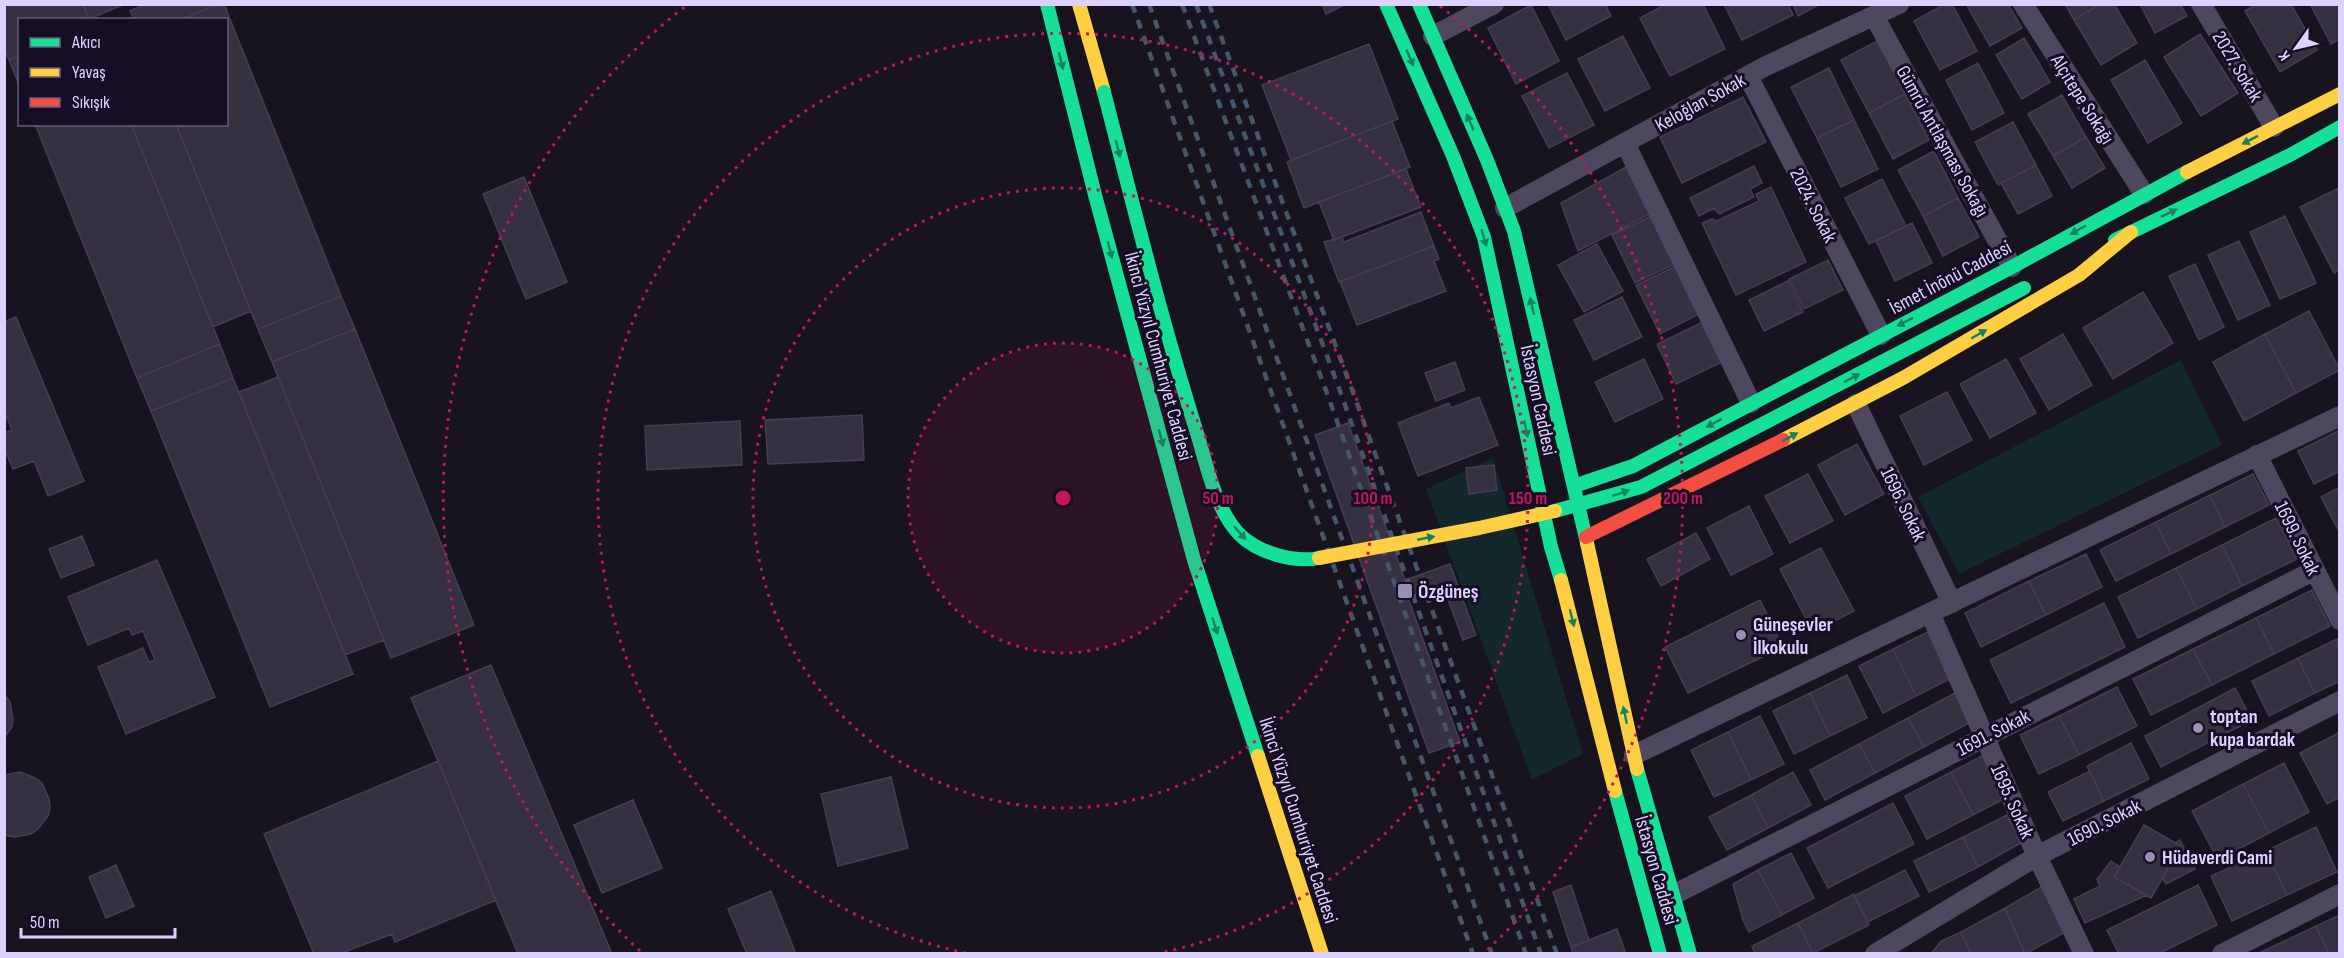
<svg xmlns="http://www.w3.org/2000/svg" width="2344" height="958" font-family="'Sofia Sans Condensed',sans-serif">
<style>
.green{fill:#12282c}
.building{fill:#363141;stroke:#453e53;stroke-width:1.5}
.lines{fill:none;stroke-linecap:round;stroke-linejoin:round}
.street{stroke:#4d4860;stroke-width:20}
.fast{stroke:#16e098;stroke-width:14}
.slow{stroke:#ffcf43;stroke-width:14}
.jam{stroke:#f24e42;stroke-width:14}
.rail{stroke:#45556a;stroke-width:4.5;stroke-dasharray:9 8;stroke-linecap:butt}
.fast-bridge{stroke:#16e098;stroke-width:14}
.slow-bridge{stroke:#ffcf43;stroke-width:14}
.oneway{fill:#168264}
.ring{fill:none;stroke:#c2185b;stroke-width:3;stroke-dasharray:3 6}
.poi-dot{fill:#988fb1;stroke:#150e24;stroke-width:2}
.labels{text-anchor:middle;stroke-width:6;stroke-linejoin:round;paint-order:stroke}
.street-label{font-size:20px;fill:#ddd2ff;stroke:#150e24}
.poi-label{font-size:20px;font-weight:bold;fill:#ddd2ff;stroke:#150e24;text-anchor:start}
.centre{fill:#c2185b;stroke:#150e24;stroke-width:3}
.ring-label{font-size:18px;text-anchor:middle;font-weight:bold;fill:#c2185b;stroke:#150e24;stroke-width:6;stroke-linejoin:round;paint-order:stroke}
</style>
<rect width="100%" height="100%" fill="#17131f"/>
<path class="green" d="M2181 360 2222 445 1959 574 1918 497Z
M1493 458 1583 754 1532 780 1426 489Z"/>
<path class="building" d="M4 4H83L89 20H20V55L9 60 4 49Z
M83 4H125L89 19Z
M146 4H218L181 20H134L130 11Z
M218 4H224L341 296 258 329 176 124H226V20H181Z
M1322 4H1346L1326 14Z
M1548 4H1605L1611 16 1566 40Z
M1666 4H1703L1725 49 1670 76 1640 18Z
M1724 4H1788L1793 15 1742 40Z
M1793 4H1820L1798 16Z
M1945 4H1952L1977 51 1940 70 1914 21Z
M1966 4H2008L2022 28 1990 46Z
M2065 4H2100L2074 20Z
M2100 4H2114L2137 43 2101 65 2074 20Z
M2140 4H2180L2187 16 2155 33Z
M2257 4H2291L2317 50 2280 72 2245 11Z
M2310 4H2340V39L2331 44Z
M1531 5 1559 61 1516 84 1488 28Z
M2200 34 2238 93 2201 116 2164 57Z
M1623 36 1650 88 1605 111 1578 59Z
M2024 38 2050 82 2022 99 1996 55Z
M1877 41 1905 94 1869 113 1841 60Z
M1369 44 1398 119 1291 160 1262 85Z
M20 55V84L19 85 9 60Z
M2145 60 2182 123 2148 143 2111 80Z
M1978 63 2004 113 1972 130 1946 80Z
M1829 68 1854 120 1817 138 1791 87Z
M1567 73 1594 125 1549 148 1522 96Z
M1905 94 1929 140 1893 159 1869 113Z
M2062 95 2086 137 2053 156 2028 114Z
M1743 97 1766 142 1682 183 1660 137Z
M1854 120 1878 169 1841 187 1817 138Z
M1392 121 1410 167 1304 208 1287 162Z
M2013 122 2036 165 1998 185 1975 142Z
M35 124H131L220 344 137 378Z
M131 124H176L251 311 213 327Z
M2086 137 2105 168 2072 188 2053 156Z
M1934 151 1958 198 1923 216 1898 170Z
M2036 165 2052 196 2018 214 2001 183Z
M1754 166 1762 183 1750 189 1754 197 1719 214 1714 208 1699 216 1690 198Z
M1626 167 1650 214 1578 251 1561 203Z
M1406 169 1421 207 1334 240 1319 202Z
M524 177 567 282 526 299 483 194Z
M1882 179 1906 226 1869 244 1845 198Z
M1771 187 1806 262 1736 295 1702 223 1712 219 1717 221 1759 201 1756 194Z
M2337 189 2340 194V270L2334 273 2300 207Z
M1958 198 1979 237 1943 256 1923 216Z
M1421 212 1434 246 1339 282 1324 242 1342 237 1344 242Z
M1651 216 1675 264 1635 283 1612 235Z
M2285 216 2316 283 2280 299 2250 232Z
M1912 223 1932 263 1895 281 1876 241Z
M2239 241 2270 305 2238 320 2208 255Z
M1597 244 1623 291 1584 312 1558 265Z
M1434 246 1439 259 1434 261 1446 291 1357 325 1340 282Z
M1828 260 1843 290 1804 309 1789 279Z
M2195 264 2224 327 2199 340 2169 276Z
M1676 266 1699 314 1660 334 1636 285Z
M1788 281 1803 312 1764 331 1749 300Z
M2143 292 2173 343 2113 379 2083 328Z
M341 296 355 329 272 362 258 329Z
M1622 297 1642 337 1594 360 1574 320Z
M2309 311 2340 370 2296 393 2265 334Z
M16 317 84 481 48 496 34 461 13 469 4 448V433L12 430 4 411V322Z
M1705 321 1724 361 1676 384 1657 344Z
M355 329 474 625 391 658 272 362Z
M2063 334 2092 385 2049 410 2020 359Z
M2265 334 2296 393 2244 421 2213 362Z
M220 344 233 378 151 411 137 378Z
M1644 359 1663 399 1615 422 1595 382Z
M2006 359 2036 413 1990 438 1960 384Z
M1455 362 1465 390 1436 401 1425 373Z
M278 377 384 640 345 655 239 392Z
M233 378 353 674 270 707 151 411Z
M1947 392 1972 440 1924 465 1900 416Z
M1479 397 1498 445 1418 476 1398 423 1449 403 1451 408Z
M862 415 864 460 768 464 765 420Z
M740 421 742 465 647 470 645 426Z
M1348 423 1405 580 1450 564 1476 635 1463 640 1443 586 1408 598 1460 742 1429 753 1315 435Z
M2340 430V471L2314 484 2298 451Z
M1857 444 1884 494 1845 515 1818 465Z
M1494 465 1497 490 1469 494 1466 468Z
M1808 474 1833 521 1790 543 1765 496Z
M2253 474 2269 505 2225 527 2210 495Z
M2340 487V533L2321 497Z
M2210 495 2225 527 2171 554 2156 522Z
M1749 506 1773 554 1731 575 1707 528Z
M2276 518 2297 559 2242 586 2222 545Z
M2156 522 2171 554 2116 581 2100 550Z
M1696 533 1710 559 1661 586 1647 559Z
M82 536 94 565 61 578 49 549Z
M2222 545 2242 586 2197 609 2176 568Z
M1821 548 1854 611 1813 632 1780 569Z
M2086 554 2102 587 2046 615 2029 581Z
M157 560 215 697 126 734 98 667 143 648 149 662 155 660 143 631 132 635 129 628 88 645 68 597Z
M2176 568 2197 609 2138 638 2118 597Z
M2029 581 2046 615 1981 647 1965 613Z
M2312 590 2330 626 2274 654 2256 618Z
M1760 600 1783 647 1688 693 1665 647Z
M2104 603 2125 647 2011 703 1990 660Z
M2256 618 2274 654 2212 685 2193 649Z
M1928 632 1952 678 1916 696 1893 649Z
M2337 639 2340 644V681L2315 693 2298 658Z
M1893 649 1916 696 1883 713 1859 666Z
M2193 649 2212 685 2151 715 2133 679Z
M2298 658 2315 693 2269 716 2252 681Z
M491 665 612 954H518L438 761 411 698Z
M1847 675 1867 718 1830 736 1810 693Z
M2117 687 2137 726 2079 755 2059 716Z
M2235 688 2252 720 2161 767 2145 736Z
M1810 693 1830 736 1794 754 1773 711Z
M1955 693 1971 722 1924 747 1908 718Z
M4 694 10 702 13 719 12 727 4 738Z
M1760 716 1784 764 1751 780 1728 732Z
M2059 716 2079 755 2039 774 2020 735Z
M1908 718 1924 747 1875 773 1859 744Z
M1728 732 1751 780 1714 797 1691 750Z
M2340 732V797L2327 804 2300 753Z
M2131 743 2149 779 2104 801 2087 766Z
M1859 744 1875 773 1825 800 1810 770Z
M1984 755 2006 798 1973 815 1951 772Z
M438 761 496 900 395 942 392 934 339 954H314L264 834Z
M2284 763 2309 812 2269 833 2243 784Z
M2090 771 2104 801 2063 821 2048 792Z
M20 772 35 778 42 783 49 799 50 807 48 816 38 829 31 834 15 837 4 835V775Z
M1793 772 1811 805 1768 828 1751 795Z
M1951 772 1973 815 1927 839 1905 796Z
M891 777 908 848 838 866 821 794Z
M2243 784 2269 833 2218 860 2192 811Z
M1751 795 1768 828 1727 850 1709 817Z
M633 800 662 868 602 893 574 825Z
M1893 803 1914 844 1828 888 1807 848Z
M2007 815 2021 843 1978 867 1963 837Z
M2144 825 2181 846 2151 898 2114 877Z
M2316 827 2337 872 2287 895 2266 851Z
M1963 837 1978 867 1929 892 1914 861Z
M2180 840 2195 869 2166 884 2162 878 2181 846 2175 843Z
M2266 851 2287 895 2232 921 2211 876Z
M1791 853 1814 898 1782 915 1758 870Z
M2111 861 2120 867 2114 877 2147 895 2085 923 2074 899 2100 886 2097 879Z
M116 865 134 906 106 918 89 877Z
M1758 870 1782 915 1749 932 1743 920 1733 884Z
M1905 870 1919 896 1868 922 1854 896Z
M1571 885 1589 940 1571 947 1553 892Z
M2198 885 2217 925 2158 954H2119L2107 930Z
M2043 886 2064 933 2025 954 2005 908Z
M771 891 796 954H747L728 909Z
M1854 894 1869 925 1813 953 1798 923Z
M2005 908 2024 951 2019 954H1971L1961 932Z
M2340 915V954H2329L2316 926Z
M1798 923 1813 953 1755 954 1752 946Z
M2316 926 2329 954H2257Z
M1617 929 1626 954H1573L1571 947Z
M1961 932 1971 954H1931L1941 941Z"/>
<g class="lines">
<path class="street" d="M2023 4 2144 194
M2201 4 2274 127
M1874 16 2012 267
M1433 36 1494 4
M1748 76 1881 335
M1625 143 1751 403
M1505 208 1766 66 1899 4
M1856 404 1952 603
M2257 455 2340 620
M1930 613 2037 856 2084 954
M1634 755 2340 416
M1673 895 2315 570
M1875 954 2037 856 2340 701
M2222 954 2340 894"/>
<path class="fast" d="M1047 4 1095 195 1194 560 1258 756
M1386 4 1453 156 1484 237 1551 547 1561 580
M1419 4 1487 160 1514 231 1587 543
M2115 240 2290 155 2340 127
M1574 486 1633 466 2012 267 2187 172
M1637 769 1690 954
M1615 791 1660 954"/>
<path class="slow" d="M1079 4 1104 92
M2187 172 2340 94
M1783 440 1903 378 2079 275 2131 232
M1587 543 1637 769
M1561 580 1615 791
M1258 756 1322 954"/>
<path class="jam" d="M1586 537 1783 440"/>
<path class="rail" d="M1132 4 1473 954
M1149 4 1492 954
M1182 4 1328 396 1526 954
M1196 4 1340 391 1541 954
M1209 4 1351 387 1557 954"/>
<path class="fast-bridge" d="M1104 92C1133 205 1161 318 1196 430 1207 464 1214 507 1239 534 1258 553 1294 563 1319 558
M1555 511 1641 487 2024 288"/>
<path class="slow-bridge" d="M1319 558 1479 528 1555 511"/>
</g>
<defs><path id="oneway-solid" d="M-6-.8H1V-3.2L6.5 0L1 3.2V.8H-6Z" transform="scale(1.5)"/></defs>
<g class="oneway">
<use href="#oneway-solid" transform="translate(1410 58) rotate(66)"/>
<use href="#oneway-solid" transform="translate(1061 61) rotate(76)"/>
<use href="#oneway-solid" transform="translate(1470 122) rotate(-113)"/>
<use href="#oneway-solid" transform="translate(2250 140) rotate(153)"/>
<use href="#oneway-solid" transform="translate(1118 149) rotate(75)"/>
<use href="#oneway-solid" transform="translate(2169 213) rotate(-26)"/>
<use href="#oneway-solid" transform="translate(2078 230) rotate(151)"/>
<use href="#oneway-solid" transform="translate(1484 238) rotate(74)"/>
<use href="#oneway-solid" transform="translate(1110 250) rotate(75)"/>
<use href="#oneway-solid" transform="translate(1532 306) rotate(-103)"/>
<use href="#oneway-solid" transform="translate(1905 322) rotate(153)"/>
<use href="#oneway-solid" transform="translate(1979 334) rotate(-30)"/>
<use href="#oneway-solid" transform="translate(1852 378) rotate(-28)"/>
<use href="#oneway-solid" transform="translate(1714 423) rotate(152)"/>
<use href="#oneway-solid" transform="translate(1526 429) rotate(78)"/>
<use href="#oneway-solid" transform="translate(1790 437) rotate(-27)"/>
<use href="#oneway-solid" transform="translate(1161 438) rotate(75)"/>
<use href="#oneway-solid" transform="translate(1621 493) rotate(-19)"/>
<use href="#oneway-solid" transform="translate(1240 533) rotate(48)"/>
<use href="#oneway-solid" transform="translate(1426 538) rotate(-11)"/>
<use href="#oneway-solid" transform="translate(1572 618) rotate(76)"/>
<use href="#oneway-solid" transform="translate(1215 626) rotate(72)"/>
<use href="#oneway-solid" transform="translate(1625 715) rotate(-102)"/>
</g>
<circle cx="1063" cy="498" r="155" fill="#c2185b" fill-opacity=".12"/>
<g class="ring">
<circle cx="1063" cy="498" r="155"/>
<circle cx="1063" cy="498" r="310"/>
<path d="M966 953A465 465 0 1 1 1160 953"/>
<path d="M640 951A620 620 0 0 1 686 6M1440 6A620 620 0 0 1 1486 951"/>
</g>
<g class="poi-dot">
<rect x="1397" y="583" width="16" height="16" rx="3"/>
<circle cx="1741" cy="635" r="6"/>
<circle cx="2198" cy="728" r="6"/>
<circle cx="2150" cy="857" r="6"/>
</g>
<g class="labels">
<g class="street-label">
<text transform="translate(2238 66) rotate(59)" y="7">2027. Sokak</text>
<text transform="translate(2083 99) rotate(58)" y="7">Alçıtepe Sokağı</text>
<text transform="translate(1700 102) rotate(-29)" y="7">Keloğlan Sokak</text>
<text transform="translate(1943 141) rotate(61)" y="7">Gümrü Antlaşması Sokağı</text>
<text transform="translate(1814 205) rotate(63)" y="7">2024. Sokak</text>
<text transform="translate(1950 277) rotate(-28)" y="7">İsmet İnönü Caddesi</text>
<text transform="translate(1159 356) rotate(75)" y="7">İkinci Yüzyıl Cumhuriyet Caddesi</text>
<text transform="translate(1539 400) rotate(78)" y="7">İstasyon Caddesi</text>
<text transform="translate(1904 504) rotate(64)" y="7">1696. Sokak</text>
<text transform="translate(2298 538) rotate(64)" y="7">1699. Sokak</text>
<text transform="translate(1993 732) rotate(-27)" y="7">1691. Sokak</text>
<text transform="translate(2013 801) rotate(66)" y="7">1695. Sokak</text>
<text transform="translate(1299 820) rotate(72)" y="7">İkinci Yüzyıl Cumhuriyet Caddesi</text>
<text transform="translate(2104 822) rotate(-27)" y="7">1690. Sokak</text>
<text transform="translate(1657 870) rotate(74)" y="7">İstasyon Caddesi</text>
</g>
<g class="poi-label">
<text x="1418" y="598">Özgüneş</text>
<text x="1753" y="631">Güneşevler<tspan x="1753" dy="23">İlkokulu</tspan></text>
<text x="2210" y="723">toptan<tspan x="2210" dy="23">kupa bardak</tspan></text>
<text x="2162" y="864">Hüdaverdi Cami</text>
</g>
</g>
<circle cx="1063" cy="498" r="9" class="centre"/>
<g class="ring-label">
<text x="1218" y="504">50 m</text>
<text x="1373" y="504">100 m</text>
<text x="1528" y="504">150 m</text>
<text x="1683" y="504">200 m</text>
</g>
<rect width="2344" height="958" fill="none" stroke="#ddd2ff" stroke-width="12"/>
<rect x="18" y="18" width="210" height="108" fill="#150e24" stroke="#655c7c" stroke-width="1.5"/>
<rect x="30" y="38" width="30" height="9" fill="#16e098" stroke="#655c7c" stroke-width="1.5"/>
<text x="72" y="48" font-size="18" fill="#ddd2ff">Akıcı</text>
<rect x="30" y="68" width="30" height="9" fill="#ffcf43" stroke="#655c7c" stroke-width="1.5"/>
<text x="72" y="78" font-size="18" fill="#ddd2ff">Yavaş</text>
<rect x="30" y="98" width="30" height="9" fill="#f24e42" stroke="#655c7c" stroke-width="1.5"/>
<text x="72" y="108" font-size="18" fill="#ddd2ff">Sıkışık</text>
<g transform="translate(2296 48) rotate(236)" stroke="#150e24" stroke-width="4.5" paint-order="stroke">
<path d="M0-4.5L10 22L0 15L-10 22Z" fill="#ddd2ff"/>
<text y="-9" font-size="16" font-weight="bold" text-anchor="middle" fill="#ddd2ff">K</text>
</g>
<path d="M21 928v9h154v-9" fill="none" stroke="#ddd2ff" stroke-width="3"/>
<text x="30" y="928" font-size="18" fill="#ddd2ff" stroke="#150e24" stroke-width="4.5" paint-order="stroke">50 m</text>
</svg>
